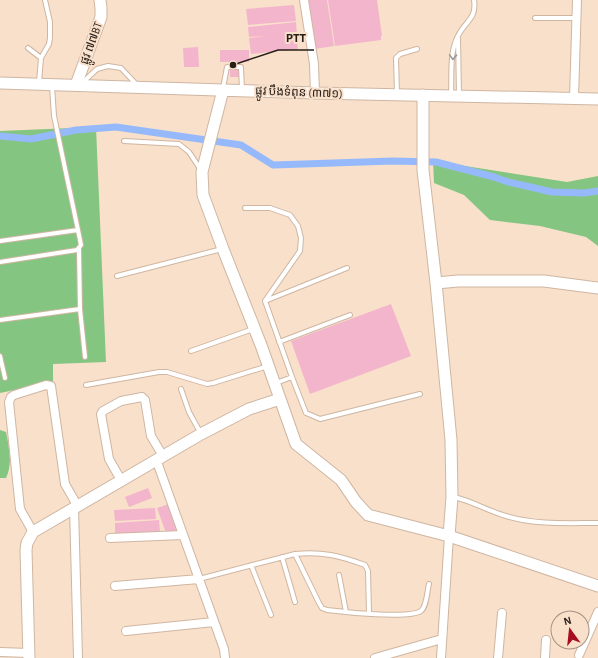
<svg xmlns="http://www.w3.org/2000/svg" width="598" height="658" font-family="'Alegreya Sans','Noto Sans Khmer',sans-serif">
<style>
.green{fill:#84c681}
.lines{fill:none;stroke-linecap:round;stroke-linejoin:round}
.canal{stroke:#96b9fb;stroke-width:7}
.building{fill:#f3b5cb}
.lane-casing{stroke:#ceb6a2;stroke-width:6}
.street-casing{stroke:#ceb6a2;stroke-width:10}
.secondary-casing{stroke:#ceb6a2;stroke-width:13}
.lane{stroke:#fff;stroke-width:4}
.street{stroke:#fff;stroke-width:8}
.secondary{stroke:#fff;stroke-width:11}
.oneway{stroke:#9e9a97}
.labels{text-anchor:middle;stroke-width:4;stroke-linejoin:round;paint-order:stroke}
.street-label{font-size:12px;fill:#271e17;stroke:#f9e0cb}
.leader{fill:none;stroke:#271e17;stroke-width:1.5}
.callout-dot{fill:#271e17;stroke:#f9e0cb;stroke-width:1.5}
.callout-label{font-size:13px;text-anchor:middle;font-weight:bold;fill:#271e17;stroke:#f9e0cb;stroke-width:4;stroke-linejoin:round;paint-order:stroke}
</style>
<rect width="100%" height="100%" fill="#f9e0cb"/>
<path class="green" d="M96 127 106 362 53 364V382L0 393V131Z
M433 161 567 182 598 176V246L586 237 540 226 490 220 464 195 434 183Z
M0 430 6 432C9 447 13 464 6 478H0Z"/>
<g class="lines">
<path class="canal" d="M0 136 31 139 76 130 116 127 241 145 273 165 393 161 436 162 494 177 508 182 552 192 584 193 598 191"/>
</g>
<path class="building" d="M308 0H327L334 46 315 49Z
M328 0H377L382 36H381V40L335 46Z
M294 5 296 21 248 25 246 9Z
M296 22 298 49 251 54 249 38 266 36 249 37 248 27Z
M198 47 199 67H184L183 48Z
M220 50H249V62H220Z
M230 68H239V77H230Z
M391 304 411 356 310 394 291 341Z
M148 488 152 498 129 507 125 497Z
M169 504 179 531 167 536 157 508Z
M155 508 156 519 115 521 114 510Z
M159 520 160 532 115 534V523Z"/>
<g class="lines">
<g class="lane-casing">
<path id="lane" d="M535 18H576
M458 38 459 95
M28 48 41 58
M39 82 41 58 49 44 50 38V22L45 0
M82 83 97 69 108 66 121 68 137 85
M223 88 227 67H241L242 90
M397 94 396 58 400 54 417 49
M451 95C452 76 449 53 458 36 465 21 477 19 474 0
M124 141 179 144 189 152 201 170
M245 208H270L290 215 298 226 301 238 300 251 265 301 292 377 306 413 320 419 420 394
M0 241 78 230 54 116 52 86
M79 248 80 309 85 357
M0 262 77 250 81 245 78 230
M117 276 222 249
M265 301 347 268
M0 320 80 309
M279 342 350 315
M191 351 253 329
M0 356 5 378
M276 383 292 377
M86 385 159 372H167L207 384 213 383 268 366
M181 389 189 412 200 432
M454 497C472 501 488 511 506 516 536 525 567 523 598 523
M295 554 319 603 322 608 327 610C343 612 409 619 421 611 427 606 427 591 429 584
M282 557 295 602
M251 565 271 615
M339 575 346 612
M199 579 295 554C322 551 340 556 365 565L368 571 369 613"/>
</g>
<g class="street-casing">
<path id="street" d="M304 0 314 64 315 93
M574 98 577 0
M156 459 224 649 225 658
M121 480 109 459 101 414 103 411 121 401 142 397 145 400 151 436 163 456
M74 507 78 658
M33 532 20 509 9 402 11 397 14 395 46 385 51 386 65 484 77 505
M110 538 183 535
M115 586 199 579
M126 631 214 622
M0 652 29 653
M579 655 598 612
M375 658 442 639
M441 658 449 536
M498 658 502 613
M545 658 546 640"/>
</g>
<g class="secondary-casing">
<path id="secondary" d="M0 83 315 93 598 99
M76 85 101 17V8L100 0
M223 90 202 172 203 195 223 249 261 345 296 444 341 480 356 502 368 515 449 536 598 586
M423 95V170L436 283 451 440 452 497 449 536
M436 283 458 281H544L598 288
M29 658 26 550 27 543 33 532 201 434 249 409 280 399"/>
</g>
<use href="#lane" class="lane"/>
<use href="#street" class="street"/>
<use href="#secondary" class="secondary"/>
</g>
<defs><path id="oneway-chevron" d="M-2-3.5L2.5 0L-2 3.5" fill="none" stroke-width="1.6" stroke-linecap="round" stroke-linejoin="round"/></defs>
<use class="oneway" href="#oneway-chevron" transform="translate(453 57) rotate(92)"/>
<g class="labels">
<g class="street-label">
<text transform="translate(91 43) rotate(-70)" y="4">ផ្លូវ ៧៧BT</text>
<text transform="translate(299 92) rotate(2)" y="4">ផ្លូវ បឹងទំពុន (៣៧១)</text>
</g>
</g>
<path class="leader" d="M233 65L278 50H314"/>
<circle class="callout-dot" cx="233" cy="65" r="4"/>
<g class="callout-label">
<text x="296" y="42">PTT</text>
</g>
<g transform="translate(570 630) rotate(345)"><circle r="19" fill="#f9e0cb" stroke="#a59283"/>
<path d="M0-3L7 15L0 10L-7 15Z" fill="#a60d21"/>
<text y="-6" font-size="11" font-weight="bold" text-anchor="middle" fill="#271e17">N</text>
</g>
</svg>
